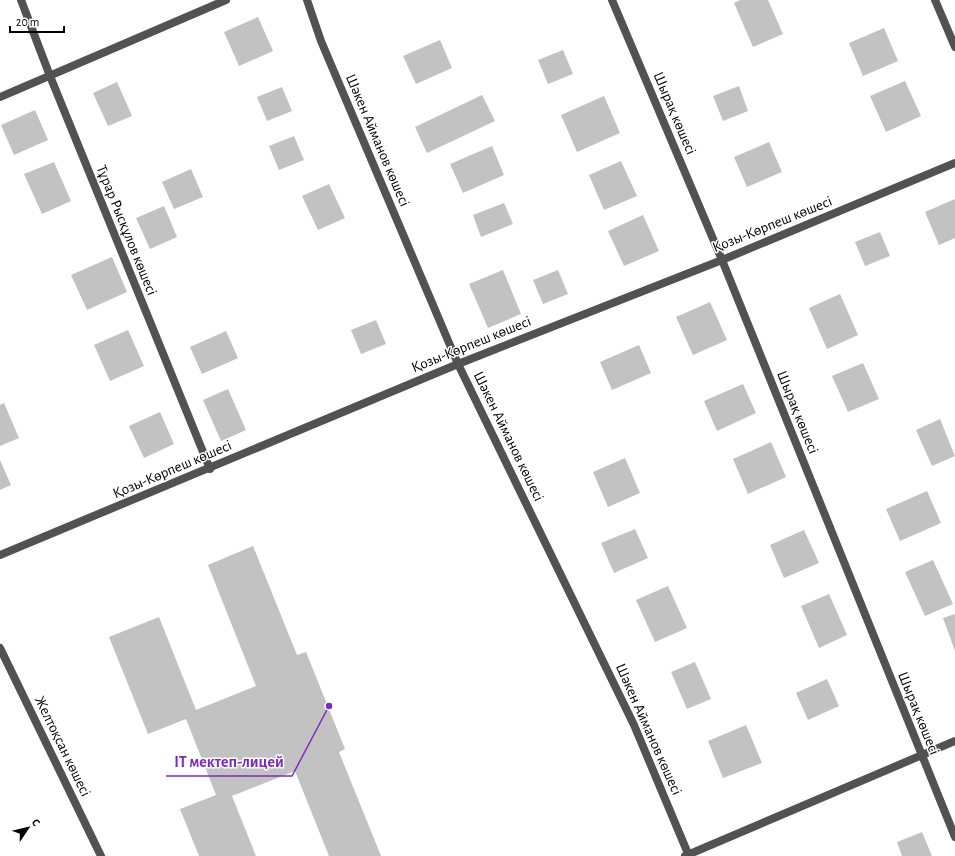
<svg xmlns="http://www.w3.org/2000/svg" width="955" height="856" font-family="'Alegreya Sans',sans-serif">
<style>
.building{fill:#c2c2c2}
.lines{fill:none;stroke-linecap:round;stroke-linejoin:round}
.street{stroke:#525252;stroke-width:8}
.labels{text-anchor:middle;stroke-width:3;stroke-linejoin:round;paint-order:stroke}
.street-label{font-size:15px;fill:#000;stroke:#fff}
.leader{fill:none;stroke:#7b2cbf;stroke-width:1.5}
.callout-dot{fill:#7b2cbf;stroke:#fff;stroke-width:1.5}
.callout-label{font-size:16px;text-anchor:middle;font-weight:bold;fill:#7b2cbf;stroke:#fff;stroke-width:3;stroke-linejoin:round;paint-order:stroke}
</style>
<rect width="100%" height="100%" fill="#fff"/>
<path class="building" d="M740 0H768L783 34 753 47 734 3Z
M258 17 273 51 239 66 224 32Z
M884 28 898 61 863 76 849 43Z
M440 40 452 68 416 84 403 56Z
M563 50 573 74 548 84 538 60Z
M905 81 921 116 886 132 870 96Z
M117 82 132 116 108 126 93 93Z
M739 86 748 111 723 121 713 96Z
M282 87 292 111 267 121 257 97Z
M482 95 495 121 427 153 415 127Z
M604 96 620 133 577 152 561 115Z
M35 110 48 140 14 155 1 125Z
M294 136 304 160 279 170 269 146Z
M769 142 782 172 747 187 734 157Z
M492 146 504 175 463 193 450 164Z
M621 161 637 196 604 210 589 175Z
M54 162 71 201 42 214 24 174Z
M191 169 203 197 174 209 162 182Z
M329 184 345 218 318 230 302 196Z
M955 199V238L939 245 925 212Z
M504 203 513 224 481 237 473 215Z
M164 206 177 237 150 249 136 218Z
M643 215 659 251 624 266 608 231Z
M880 232 890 256 865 266 855 242Z
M112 257 127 292 87 310 71 275Z
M503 270 521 314 488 328 469 284Z
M558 270 568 294 543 304 533 280Z
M840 294 858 335 827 349 809 308Z
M710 302 727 340 693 355 676 317Z
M376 320 386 344 361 354 351 330Z
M128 330 144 366 110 381 94 345Z
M226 331 238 358 202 374 190 347Z
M639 345 651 373 612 390 600 362Z
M863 363 879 399 848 412 832 376Z
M743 384 756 413 717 431 704 401Z
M228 389 246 430 221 441 203 400Z
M4 403 19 438 0 446V405Z
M160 412 174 444 144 458 129 426Z
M940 419 955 456 932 466 916 430Z
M771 442 786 477 748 494 733 459Z
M625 458 640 493 608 507 593 472Z
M0 460 11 485 0 490Z
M927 491 941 523 900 541 886 509Z
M635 529 648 558 614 573 601 543Z
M804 530 819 563 784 578 770 545Z
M253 546 297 655 306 652 345 749 339 752 381 856H329L295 771 232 796 256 856H199L180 809 216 795 186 719 148 734 109 637 159 617 196 710 256 686 208 565Z
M933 560 953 604 925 616 905 572Z
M668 586 687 628 655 642 636 600Z
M829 594 847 635 819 648 801 606Z
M955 614V651L943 618Z
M695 662 711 699 687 709 671 672Z
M827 679 839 706 808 720 796 693Z
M746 725 762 763 723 778 708 741Z
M922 832 932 856H902L897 842Z"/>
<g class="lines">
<path class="street" d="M21 0 50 76 210 469
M307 0 321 41 458 364 634 725 689 856
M612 0 722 260 955 837
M935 0 955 47
M0 97 226 0
M0 555 458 364 722 260 955 163
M0 648 101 856
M685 856 955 741"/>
</g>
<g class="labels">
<g class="street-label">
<text transform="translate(675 113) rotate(67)" y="5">Шырақ көшесі</text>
<text transform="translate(378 140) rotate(67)" y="5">Шәкен Айманов көшесі</text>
<text transform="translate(772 224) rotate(-22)" y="5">Қозы-Көрпеш көшесі</text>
<text transform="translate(127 230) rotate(68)" y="5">Тұрар Рысқұлов көшесі</text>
<text transform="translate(471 344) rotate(-22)" y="5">Қозы-Көрпеш көшесі</text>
<text transform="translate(798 412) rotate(68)" y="5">Шырақ көшесі</text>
<text transform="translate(509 436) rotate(64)" y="5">Шәкен Айманов көшесі</text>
<text transform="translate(172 469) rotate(-23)" y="5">Қозы-Көрпеш көшесі</text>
<text transform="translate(919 713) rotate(68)" y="5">Шырақ көшесі</text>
<text transform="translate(649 729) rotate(66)" y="5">Шәкен Айманов көшесі</text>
<text transform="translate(63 746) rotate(64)" y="5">Желтоқсан көшесі</text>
</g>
</g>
<path class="leader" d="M329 706L292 776H166"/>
<circle class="callout-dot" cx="329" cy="706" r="4"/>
<g class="callout-label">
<text x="229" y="767">IT мектеп-лицей</text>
</g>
<g transform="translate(28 828) rotate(55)" stroke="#ffffff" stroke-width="3" paint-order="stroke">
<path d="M0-3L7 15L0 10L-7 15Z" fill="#000000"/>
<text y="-6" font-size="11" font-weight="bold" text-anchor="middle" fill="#000000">С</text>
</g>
<path d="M10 26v6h54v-6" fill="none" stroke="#000000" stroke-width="2"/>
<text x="16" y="26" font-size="12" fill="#000000" stroke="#ffffff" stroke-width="3" paint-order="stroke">20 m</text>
</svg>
